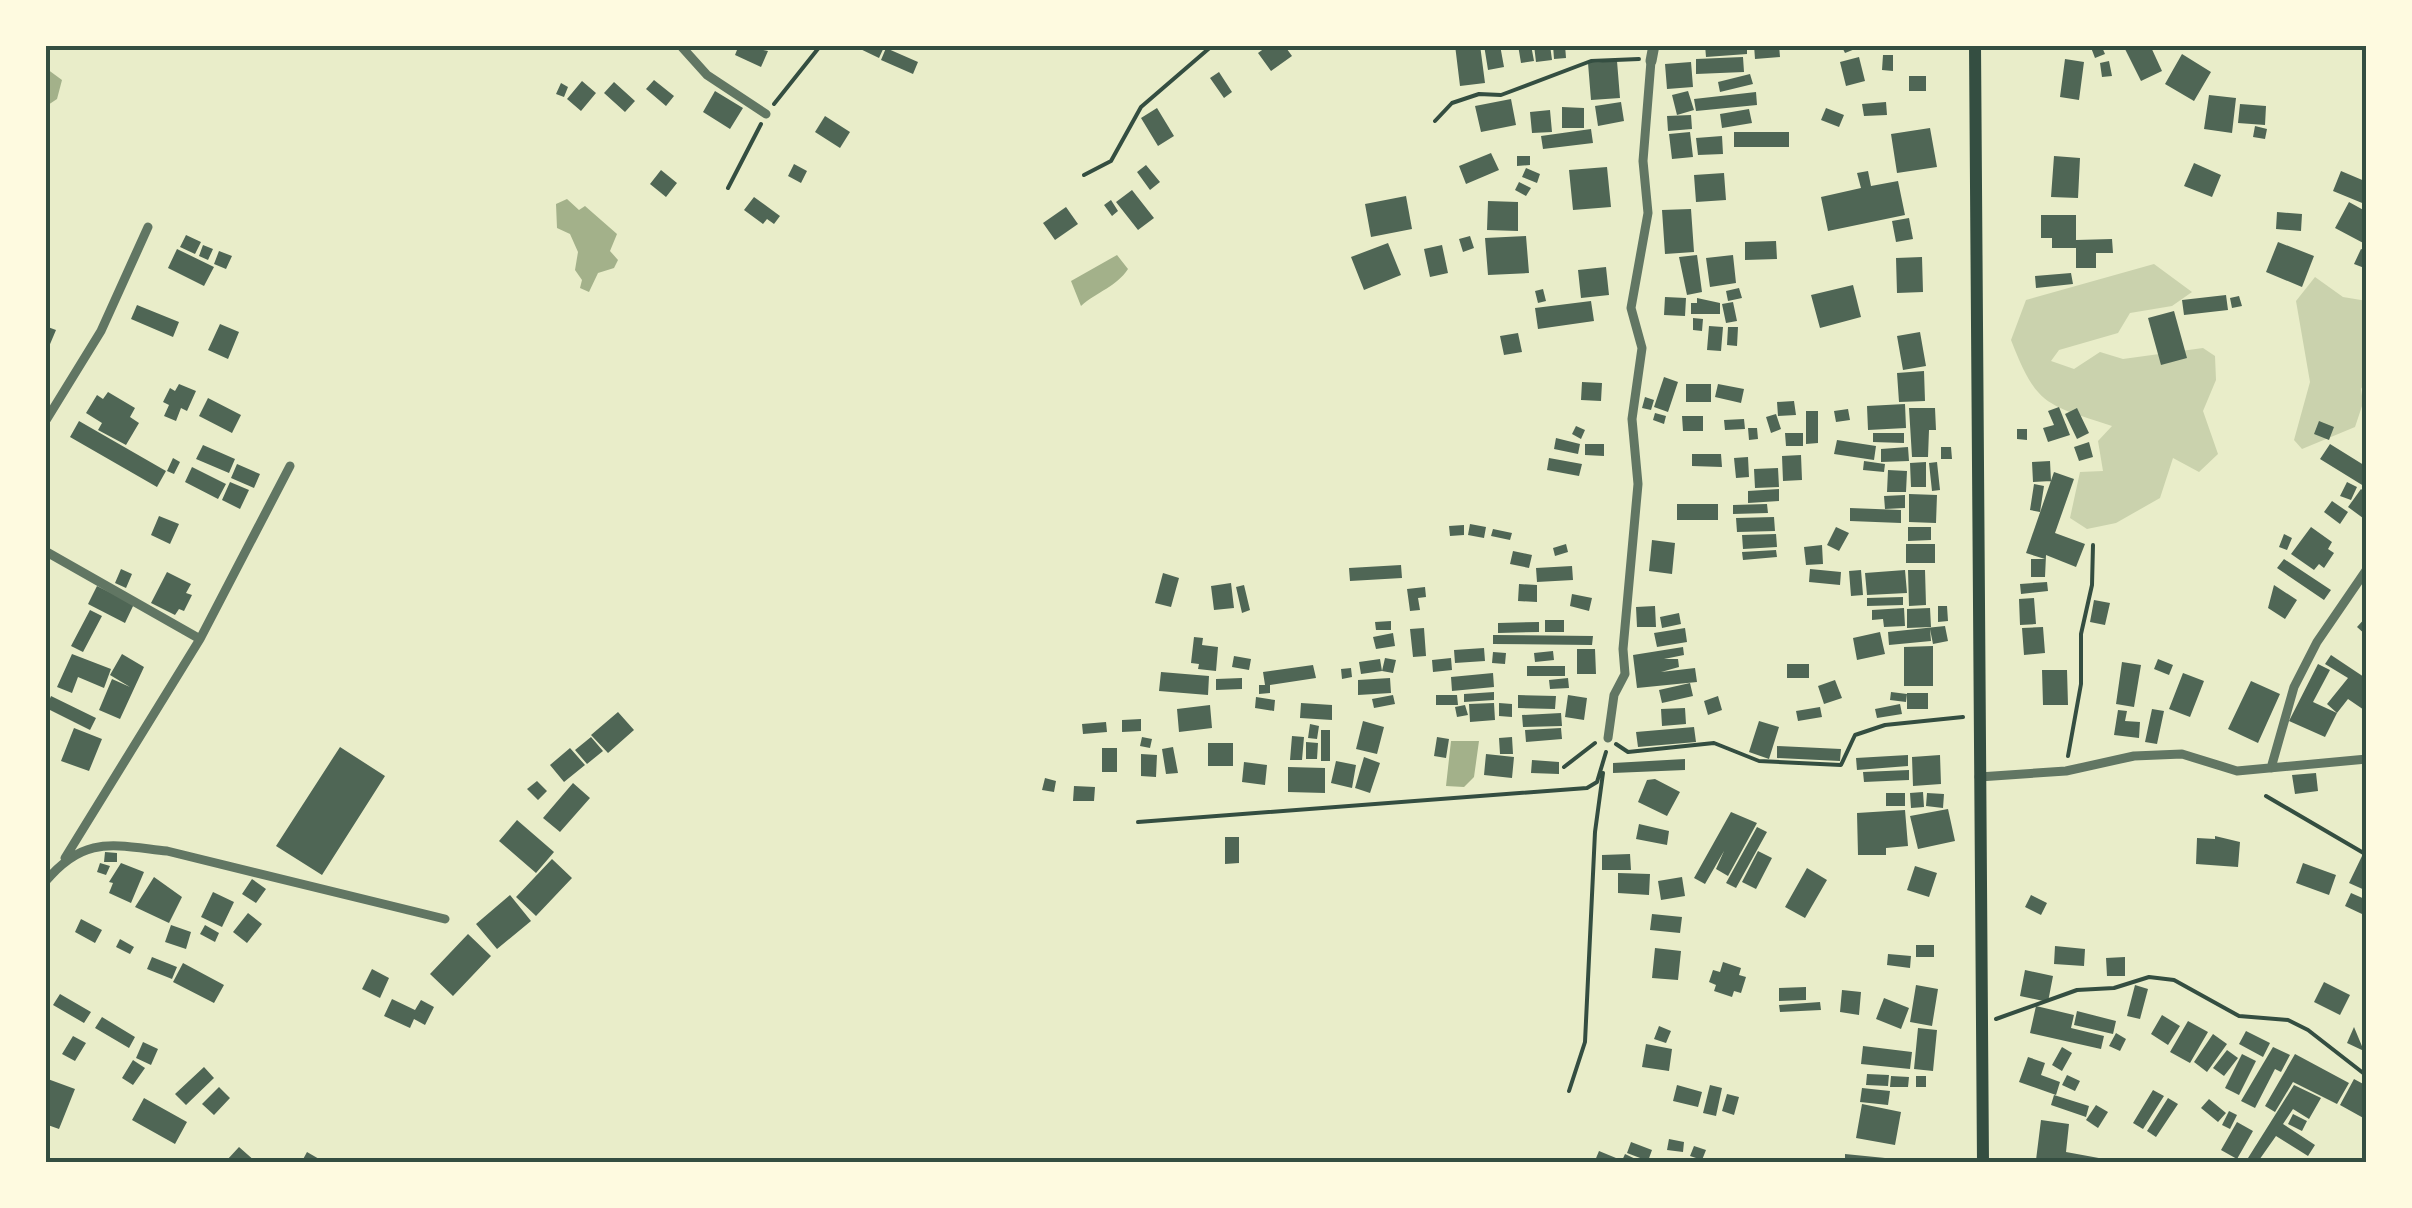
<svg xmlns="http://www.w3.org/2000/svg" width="2412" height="1208" font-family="'Archivo Narrow',sans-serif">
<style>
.green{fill:#cad2ad}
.water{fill:#a3b18a}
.building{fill:#4f6655}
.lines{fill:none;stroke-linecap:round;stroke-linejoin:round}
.path{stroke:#344e41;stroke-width:4}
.minor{stroke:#617663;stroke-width:9}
.tertiary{stroke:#617663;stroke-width:11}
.secondary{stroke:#344e41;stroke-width:12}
.neatline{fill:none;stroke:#344e41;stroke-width:4}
</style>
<rect width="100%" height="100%" fill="#e9edc9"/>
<path class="green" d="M2154 264 2192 292 2172 306 2130 313 2118 333 2059 350 2051 361 2074 369 2100 352 2123 359 2203 348 2215 356 2216 380 2203 411 2218 454 2199 472 2173 458 2160 498 2116 523 2087 529 2070 518 2080 472 2103 471 2098 441 2112 426C2046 404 2037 407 2011 340L2026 300Z
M2315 277 2343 297 2367 301V379L2361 389 2363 403 2355 427 2302 449 2294 440 2310 382 2296 301Z"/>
<path class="water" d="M45 45 49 49 47 69 62 80 57 99 45 107Z
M567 199 579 210 585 206 617 234 610 251 618 260 614 268 598 273 589 292 580 288 582 280 575 270 578 252 570 234 557 228 556 204Z
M1117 255 1128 269C1116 287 1098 291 1081 306L1071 281Z
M1451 741H1479L1474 777 1464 787 1446 786Z"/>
<path class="building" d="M739 45 768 51 761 67 735 55Z
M852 45H885L879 58Z
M1269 45H1284L1292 56 1271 71 1258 53Z
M1455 45H1480L1485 83 1460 86Z
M1484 45H1500L1504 67 1488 70Z
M1518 45H1531L1534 61 1521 63Z
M1534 45H1550L1552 60 1536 62Z
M1553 45H1565L1566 58 1554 59Z
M1705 45H1747V54L1706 57Z
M1754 45H1779L1780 57 1755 59Z
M1841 45H1865L1845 53Z
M2090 45H2101L2105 54 2095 58Z
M2129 45H2150L2162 71 2141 81 2125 49Z
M886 48 918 62 913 74 881 60Z
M2182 54 2211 72 2194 101 2165 84Z
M1883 55H1893V71L1882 70Z
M1743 57 1744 72 1696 74V59Z
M1859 57 1865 81 1846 86 1840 62Z
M2065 59 2084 62 2079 100 2060 97Z
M1617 61 1620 98 1591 100 1588 63Z
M2109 61 2112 76 2102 77 2100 63Z
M1691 62 1693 87 1667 89 1665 64Z
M1219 72 1232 92 1224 98 1210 78Z
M1750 74 1753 84 1720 92 1718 82Z
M1909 76H1926V91H1909Z
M654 80 674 96 666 106 646 89Z
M582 81 596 93 581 111 567 99Z
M614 82 635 101 625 112 604 93Z
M561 83 568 87 564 97 556 94Z
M715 91 743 108 730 129 703 112Z
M1688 91 1694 110 1677 115 1672 95Z
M1756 92 1757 105 1696 111 1694 99Z
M2209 95 2236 98 2232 133 2204 129Z
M1511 99 1516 125 1481 132 1475 106Z
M1621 102 1624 121 1598 126 1595 106Z
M1886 102 1887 115 1864 116 1862 104Z
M2240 104 2266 106 2265 125 2238 123Z
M1562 107 1584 108V128H1562Z
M1157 108 1174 136 1158 146 1141 118Z
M1826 108 1844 115 1839 127 1821 120Z
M1749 109 1752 123 1722 128 1720 114Z
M1550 110 1552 132 1532 133 1530 112Z
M1691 115 1692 129 1668 131 1667 116Z
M825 116 850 132 840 148 815 132Z
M2255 126 2267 129 2265 139 2253 137Z
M1930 128 1937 167 1897 173 1891 134Z
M1591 129 1593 143 1543 149 1541 136Z
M1690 132 1693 157 1672 159 1669 134Z
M1734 132H1789V147H1734Z
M1722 136 1723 154 1698 155 1696 138Z
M1491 153 1499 170 1466 184 1459 166Z
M1517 156H1530V165L1517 166Z
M2054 156 2080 158 2078 198 2051 197Z
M2194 163 2221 175 2212 197 2184 186Z
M794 164 807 171 801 183 788 176Z
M1146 165 1160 182 1150 190 1137 172Z
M1607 167 1611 207 1573 210 1569 170Z
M1526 168 1540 174 1537 183 1522 177Z
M661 170 677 183 666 197 650 184Z
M1868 171 1871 186 1898 181 1905 215 1828 231 1821 197 1861 188 1857 173Z
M2341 171 2367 182V205L2333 191Z
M1724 173 1726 200 1696 202 1694 175Z
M1519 182 1531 188 1526 196 1515 190Z
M1132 190 1154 218 1138 230 1116 202Z
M1406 196 1412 229 1371 237 1365 204Z
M754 197 780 216 774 224 767 219 763 224 744 210Z
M1111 200 1118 211 1112 216 1104 205Z
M1488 201 1518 202V231L1487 230Z
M2349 202 2367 212V245L2335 228Z
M1066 207 1078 224 1055 240 1043 223Z
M1691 209 1694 252 1665 254 1662 210Z
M2277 212 2302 214 2301 231 2276 229Z
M2041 215H2076V240L2112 239 2113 253H2096V268H2076V248H2052V238H2041Z
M1909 218 1913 239 1896 242 1892 221Z
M186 235 201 242 195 254 180 247Z
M1470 236 1474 248 1463 252 1459 239Z
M1526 236 1529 273 1488 275 1485 238Z
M1776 241 1777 259 1745 260V242Z
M2278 242 2314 256 2302 287 2266 272Z
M1388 243 1401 275 1364 290 1351 257Z
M203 245 213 249 208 260 199 256Z
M1442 245 1448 273 1430 277 1424 249Z
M177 249 214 267 204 286 168 268Z
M2361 249 2367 251V269L2354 264Z
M219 251 232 256 226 269 214 264Z
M1697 255 1702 292 1687 295 1679 257Z
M1733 255 1736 283 1710 287 1706 258Z
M1922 257 1923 292 1897 293 1896 258Z
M1606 267 1609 295 1581 298 1578 270Z
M2071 273 2073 284 2036 288 2035 276Z
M1853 285 1861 317 1820 328 1811 295Z
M1739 288 1742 298 1728 301 1726 291Z
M1543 289 1546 301 1538 303 1535 291Z
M2226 295 2228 310 2184 315 2182 300Z
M2239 296 2242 306 2232 308 2230 298Z
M1665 297 1686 298 1685 316 1664 315Z
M1697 298 1720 303V314H1691V303H1697Z
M1591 301 1594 321 1538 329 1535 308Z
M1733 302 1737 321 1726 323 1722 304Z
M137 305 179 322 173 337 131 319Z
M2174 311 2187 358 2161 365 2148 318Z
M1693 318 1703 319 1702 331 1693 330Z
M220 324 239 332 228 359 208 350Z
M45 326 56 330 45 356Z
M1709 326 1723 327 1721 351 1707 350Z
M1728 327H1738L1737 346 1727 345Z
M1920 332 1926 366 1903 370 1897 336Z
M1518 333 1522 352 1504 355 1500 336Z
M1924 371 1925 401 1899 402 1897 373Z
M1664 377 1678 382 1668 412 1654 407Z
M1582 382 1602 383 1601 401 1581 400Z
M179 384 196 391 187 411 181 408 176 421 164 416 169 405 163 402 170 388 175 391Z
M1686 384H1711V402H1686Z
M1718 384 1744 389 1741 403 1715 397Z
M108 392 135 408 130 417 139 423 126 445 98 430 102 423 86 413 97 395 103 399Z
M1645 397 1654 400 1651 410 1642 408Z
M208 398 241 415 232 433 199 416Z
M1794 401 1796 415 1778 416 1777 402Z
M1905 404 1906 428 1868 430 1867 406Z
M2059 407 2070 435 2048 442 2043 428 2054 425 2048 411Z
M1909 408H1935L1936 430H1929L1928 457H1912Z
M2077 408 2089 433 2077 439 2065 414Z
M1848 409 1850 420 1836 422 1834 411Z
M1806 411H1818V443L1806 444Z
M1655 413 1666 416 1664 424 1653 420Z
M1776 414 1781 429 1771 433 1766 417Z
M1682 416H1703V431H1683Z
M1744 419 1745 429 1725 430 1724 420Z
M79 421 166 471 157 487 70 437Z
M2319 421 2334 427 2329 440 2314 434Z
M1576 426 1585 430 1581 439 1572 434Z
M1748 428H1757L1758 439 1749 440Z
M2017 429H2027V440L2017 439Z
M1785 433H1803V446H1786Z
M1873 433H1904V443L1873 442Z
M1556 438 1580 444 1578 454 1554 449Z
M1837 440 1876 446 1874 460 1834 454Z
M2089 442 2093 457 2079 461 2074 447Z
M1585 444H1604V456L1585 455Z
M2330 444 2367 467V488L2320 459Z
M203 445 235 459 229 473 196 459Z
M1908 447 1909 461 1881 462V449Z
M1941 447H1951L1952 459H1941Z
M1692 454H1721L1722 467 1692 466Z
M1801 455 1802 480 1783 481 1782 456Z
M1748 457 1749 477 1736 478 1734 458Z
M173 458 180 462 174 474 167 471Z
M1549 458 1582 464 1579 476 1547 470Z
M1864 461 1885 464 1884 472 1863 470Z
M2050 461 2051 481 2033 482 2032 462Z
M1926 462V487H1911L1910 463Z
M1937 462 1940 490 1932 491 1929 463Z
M237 464 260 474 254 488 231 478Z
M192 467 226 484 218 499 185 482Z
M1778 468 1779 487 1755 488 1754 469Z
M1888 470 1907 471 1906 492H1887Z
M2054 472 2074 479 2055 533 2085 544 2076 567 2046 555 2045 577H2031V559H2045L2026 553Z
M230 482 249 490 240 509 222 500Z
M2347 482 2357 487 2351 500 2340 496Z
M2034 484 2044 486 2040 512 2030 510Z
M1779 489V501L1748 503V491Z
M2361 489 2367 494V521L2348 507Z
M1909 494 1937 495 1936 523 1909 522Z
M1905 495V508L1885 509 1884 496Z
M2332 501 2348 512 2340 524 2324 512Z
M1677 504H1718V520H1677Z
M1767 504 1768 513 1733 514V505Z
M1850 508 1901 510V523L1850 521Z
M159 516 179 524 170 544 151 535Z
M1774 517 1775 531 1737 532 1736 518Z
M1470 524 1486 527 1484 538 1468 535Z
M1464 525V535L1450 536 1449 526Z
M1836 527 1849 533 1839 551 1827 545Z
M1908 527H1931V540L1908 541Z
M2311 527 2332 542 2328 549 2334 553 2324 568 2319 564 2314 570 2291 554Z
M1493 529 1512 533 1510 540 1491 536Z
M1776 534 1777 547 1743 549 1742 535Z
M2284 534 2292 538 2287 550 2279 547Z
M1652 540 1675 543 1672 574 1649 571Z
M1566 544 1568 552 1555 556 1553 548Z
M1906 544H1935V563H1906Z
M1822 545 1823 564 1806 565 1804 547Z
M1776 550 1777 557 1743 560 1742 552Z
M1513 551 1532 555 1529 568 1510 564Z
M2284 559 2331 590 2324 600 2277 568Z
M1401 565 1402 578 1350 581 1349 568Z
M1572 566 1573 580 1537 582 1536 568Z
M121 569 132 574 126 588 115 583Z
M1810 569 1841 572 1840 585 1809 582Z
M1861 570 1863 595 1851 596 1849 571Z
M1905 570 1907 593 1867 595 1865 573Z
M1908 570H1925L1926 605 1909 606Z
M167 572 191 584 186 593 192 595 184 611 179 609 175 615 151 603Z
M1163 573 1179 578 1171 607 1155 603Z
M2047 582 2048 591 2021 594 2020 584Z
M1231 583 1234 608 1214 610 1211 586Z
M1519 584 1537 585V602L1518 601Z
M1244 585 1250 610 1242 613 1236 587Z
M2274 585 2297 600 2285 619 2268 608Z
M97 586 134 604 125 623 88 604Z
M1425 587 1426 597 1418 598 1420 610 1410 611 1407 589Z
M1572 594 1592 598 1589 611 1570 606Z
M1903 597V605L1867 606V598Z
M2034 598 2036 624 2020 625 2019 599Z
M2094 600 2110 603 2105 625 2090 622Z
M1655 606 1656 627H1637L1636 607Z
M1938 606H1947L1948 621 1938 622Z
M1904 608 1905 626 1884 627 1883 619 1872 620V610Z
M1930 608 1931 627 1907 628V609Z
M90 610 102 616 83 652 71 646Z
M1679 613 1681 624 1662 628 1660 617Z
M2367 616V636L2357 627Z
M1545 620H1564V632H1545Z
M1391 621V630H1376L1375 622Z
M1539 622V632L1498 633V623Z
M1945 626 1948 641 1933 644 1930 629 1931 641 1889 645 1888 632Z
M2043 627 2045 653 2024 655 2022 628Z
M1424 628 1426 656 1413 657 1410 629Z
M1685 628 1687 642 1657 647 1654 633Z
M1880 632 1885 654 1857 660 1853 638Z
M1393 633 1395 646 1376 649 1373 637Z
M1493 635 1593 636 1592 645 1493 644Z
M1194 637 1203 638 1202 645 1218 647 1216 671 1198 669 1199 664 1191 663Z
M1933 646V686H1904V647Z
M1683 647 1684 655 1664 659H1678L1679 667 1661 672 1695 668 1697 682 1637 688 1633 655Z
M1484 648 1485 661 1455 663 1454 650Z
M1577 649H1595L1596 674H1577Z
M1553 651 1554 660 1535 662 1534 653Z
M1493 652 1506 653 1505 664 1492 663Z
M72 654 111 669 104 688 78 677 72 693 57 687Z
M122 654 144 667 120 719 99 710 112 679 130 687 110 675Z
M2331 655 2367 679V712L2348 699 2337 713 2327 704 2348 678 2325 664Z
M1234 656 1251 659 1249 670 1232 667Z
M1385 658 1396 660 1393 673 1382 671Z
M1451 658 1452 670 1433 672 1432 660Z
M1380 659 1382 671 1361 674 1359 662Z
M2158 659 2173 665 2169 675 2154 669Z
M2122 662 2141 665 2134 707 2116 704Z
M1787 664H1809V678H1787Z
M2318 664 2330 670 2313 702 2337 713 2325 737 2289 721Z
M1313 665 1316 678 1270 685V693L1259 694V685H1265L1263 672Z
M1527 666H1565V676H1527Z
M1351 668 1352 677 1342 679 1341 669Z
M2042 670H2067L2068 705H2043Z
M1161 672 1209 676 1208 695 1159 691Z
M1493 673 1494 687 1452 691 1451 677Z
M2183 673 2204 681 2190 717 2169 709Z
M1242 678V689L1216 690V679Z
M1390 678 1391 693 1358 695V680Z
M1568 678 1569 688 1550 689 1549 680Z
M1835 680 1842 698 1824 704 1818 686Z
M2251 681 2280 694 2258 743 2228 729Z
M1690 683 1693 696 1662 703 1659 690Z
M1494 692V700L1464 702V694Z
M1891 692 1907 694 1906 702 1890 700Z
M1907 693H1928V709H1907Z
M1393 695 1395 704 1374 708 1372 699Z
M1436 695H1457L1458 705H1436Z
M1518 695 1556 696 1555 709 1518 708Z
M1568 695 1587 698 1584 720 1565 717Z
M51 696 96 718 90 730 46 708Z
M1718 696 1722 710 1708 715 1704 701Z
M1256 697 1275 700 1274 711 1255 708Z
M1301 703 1332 705V720L1300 718Z
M1494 703 1495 720 1470 722 1469 704Z
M1499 703 1512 704V717L1499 716Z
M1900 704 1902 714 1877 718 1875 709Z
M1210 705 1212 728 1179 732 1177 709Z
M1465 705 1468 715 1457 717 1455 707Z
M1820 707 1822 717 1798 721 1796 711Z
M1685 708 1686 724 1662 726 1661 709Z
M2152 709 2164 711 2157 744 2145 742Z
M2118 710 2127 711 2125 721 2140 722 2139 738 2114 735Z
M618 712 634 730 608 753 591 735Z
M1561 713 1562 726 1523 727 1522 715Z
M1141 719V731L1122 732V720Z
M1363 721 1384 727 1377 754 1356 749Z
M1759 721 1779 727 1769 759 1749 752Z
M1106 722 1107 732 1083 734 1082 724Z
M1310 724 1319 726 1317 739 1308 738Z
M1694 727 1696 742 1638 747 1636 732Z
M74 728 102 739 89 771 61 761Z
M1561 728 1562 739 1526 742 1525 730Z
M1321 730H1330V761H1321Z
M1292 736 1304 737 1302 760H1290Z
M591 737 603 751 587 764 575 750Z
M1142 737 1152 739 1150 748 1140 746Z
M1437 737 1449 739 1446 758 1434 756Z
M1512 737 1513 754H1500L1499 738Z
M1306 742 1318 743 1317 759H1306Z
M1208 743H1233V766H1208Z
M1777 746 1841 749 1840 761 1777 758Z
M340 747 385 776 322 875 276 846Z
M1173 747 1178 773 1166 774 1162 749Z
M570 748 585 765 564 782 550 765Z
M1102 748H1117V772H1102Z
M1141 754 1157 755 1156 777 1141 776Z
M1486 754 1514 757 1512 778 1484 775Z
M1908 755V766L1857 770 1856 758Z
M1940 755 1941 784 1913 786 1912 757Z
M1364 757 1380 763 1370 793 1355 788Z
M1685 759V770L1613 773V763Z
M1532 760 1559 762V774L1531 773Z
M1336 761 1356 765 1352 788 1331 783Z
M1244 762 1267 765 1265 785 1242 782Z
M1288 767 1325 768V793L1288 792Z
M1909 770V780L1864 782 1863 772Z
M2316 773 2318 791 2295 794 2292 775Z
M1045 778 1056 781 1054 792 1042 790Z
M1655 779 1680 792 1667 816 1638 802 1647 780Z
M537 781 547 791 538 800 527 789Z
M573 783 590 798 560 832 543 818Z
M1074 786 1095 787 1094 801H1073Z
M1923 792 1924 807 1911 808 1910 793Z
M1886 793H1905V806H1886Z
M1927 793 1944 794 1943 808 1926 806Z
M1948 809 1955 841 1918 849 1910 816Z
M1905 810 1908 846 1886 848V855H1858L1857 813Z
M1731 812 1757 823 1728 876 1716 869 1724 851 1705 884 1694 878Z
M517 820 554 852 536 873 499 841Z
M1639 824 1669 831 1667 845 1636 839Z
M1757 827 1767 832 1736 888 1726 883Z
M2215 836 2240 842 2238 867 2196 864 2197 838 2215 839Z
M1225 837H1239V863L1225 864Z
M1758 851 1772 858 1756 889 1742 882Z
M105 852 117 853V862H104Z
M1630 854 1631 870H1602V855Z
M2362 856 2367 858V891L2349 883Z
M552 859 572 878 536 916 516 897Z
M100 863 110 866 106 875 97 872Z
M121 863 144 872 131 903 109 893 113 883 109 882Z
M2303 863 2336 875 2329 895 2296 883Z
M1915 866 1937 873 1929 897 1907 890Z
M1807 868 1827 880 1805 918 1785 907Z
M1618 873 1650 874 1649 895 1618 893Z
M154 877 182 897 169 923 135 907Z
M1682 877 1685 896 1661 900 1658 881Z
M252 879 266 889 256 903 242 894Z
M213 892 234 902 222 927 201 917Z
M2351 893 2367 900 2362 914 2345 906Z
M510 895 531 921 497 949 476 924Z
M2031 895 2047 903 2041 915 2025 907Z
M248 913 262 924 247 943 233 932Z
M1652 914 1682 917 1680 933 1650 930Z
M81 919 102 930 95 943 75 932Z
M171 925 191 932 186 949 165 942Z
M205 925 219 933 215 942 200 934Z
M468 934 491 956 453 996 430 974Z
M120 939 134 947 130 954 116 947Z
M1916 945H1934V957H1916Z
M2055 946 2085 949 2084 966 2054 964Z
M1655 948 1681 951 1678 980 1652 978Z
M1888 954 1911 956 1910 968 1887 965Z
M152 957 177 967 172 979 147 969Z
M2125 957V976H2107L2106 958Z
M1723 962 1741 968 1739 975 1746 977 1741 993 1734 991 1732 997 1714 991 1716 985 1709 982 1713 970 1720 972Z
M183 963 224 985 214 1003 173 982Z
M372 969 389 978 380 998 362 989Z
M2025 970 2053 976 2048 1002 2020 996Z
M2324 982 2350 995 2340 1015 2314 1002Z
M1916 985 1938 989 1932 1026 1910 1022Z
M2135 985 2148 989 2140 1019 2127 1016Z
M1806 987V1000L1779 1001V988Z
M1842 990 1861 992 1859 1015 1840 1012Z
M60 994 91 1012 84 1023 53 1005Z
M1884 998 1909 1008 1901 1029 1876 1019Z
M392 999 415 1010 421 1000 434 1007 425 1025 414 1019 410 1028 384 1016Z
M1820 1002 1821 1010 1780 1012 1779 1005Z
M2036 1006 2074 1015 2071 1028 2104 1036 2101 1049 2030 1033Z
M2077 1011 2116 1021 2113 1034 2074 1025Z
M2162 1015 2180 1026 2168 1045 2151 1034Z
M102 1017 135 1037 129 1048 95 1028Z
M2188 1021 2208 1032 2190 1063 2170 1052Z
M1659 1026 1671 1031 1666 1043 1654 1039Z
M2354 1027 2364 1051 2347 1043Z
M1918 1028 1937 1030 1933 1071 1914 1069Z
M2246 1031 2270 1043 2263 1057 2239 1044Z
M2116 1033 2126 1039 2120 1051 2109 1046Z
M2213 1034 2227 1044 2207 1072 2194 1062Z
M73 1036 86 1043 75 1061 62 1054Z
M143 1042 158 1049 151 1065 136 1058Z
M1646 1044 1672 1049 1669 1071 1642 1067Z
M1863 1046 1912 1052 1910 1069 1861 1064Z
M2062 1047 2072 1053 2062 1071 2052 1065Z
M2273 1047 2290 1055 2281 1072 2275 1069 2255 1108 2241 1101Z
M2227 1050 2238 1058 2224 1076 2213 1068Z
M2242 1054 2256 1061 2239 1095 2225 1088Z
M2295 1054 2349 1083 2337 1104 2293 1082 2275 1112 2265 1106Z
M2028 1057 2045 1063 2041 1075 2060 1082 2056 1095 2019 1082Z
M133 1060 145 1068 133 1085 122 1078Z
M204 1067 214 1078 186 1105 175 1094Z
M1867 1074 1889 1075 1888 1086 1866 1085Z
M2067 1075 2080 1081 2075 1091 2062 1085Z
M1891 1076 1909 1077 1908 1087H1890Z
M1916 1076H1926V1087H1916Z
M45 1078 75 1089 59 1129 45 1124Z
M2354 1079 2367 1086V1120L2340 1105Z
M1677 1085 1702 1092 1698 1107 1673 1101Z
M1710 1085 1722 1088 1716 1116 1703 1113Z
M2294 1085 2321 1098 2309 1119 2293 1109 2283 1124 2315 1145 2308 1156 2276 1136 2257 1163 2248 1158Z
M219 1087 230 1098 214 1115 202 1104Z
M1862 1088 1890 1091 1888 1105 1860 1102Z
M2153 1090 2164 1096 2143 1129 2133 1123Z
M1727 1094 1739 1097 1734 1115 1722 1111Z
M2054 1095 2089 1106 2086 1117 2051 1105Z
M144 1098 187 1122 175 1144 132 1120Z
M2168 1098 2178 1104 2156 1137 2147 1131Z
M2209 1099 2226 1113 2218 1122 2201 1108Z
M1862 1104 1901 1112 1895 1145 1856 1138Z
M2096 1105 2108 1112 2098 1128 2086 1120Z
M2229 1111 2237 1115 2230 1129 2222 1125Z
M2293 1114 2307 1121 2302 1131 2288 1124Z
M2041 1120 2069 1124 2066 1152 2126 1163 2036 1160Z
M2237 1122 2253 1131 2237 1159 2221 1150Z
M1669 1139 1684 1142 1683 1152 1667 1150Z
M1631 1142 1652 1150 1648 1161 1627 1153Z
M1694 1146 1706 1150 1702 1160 1690 1156Z
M239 1147 257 1163 227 1160Z
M1599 1151 1616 1158 1614 1163H1594Z
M307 1152 326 1163H301Z
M1625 1154 1644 1163H1621Z
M1845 1154 1895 1159V1163H1845Z"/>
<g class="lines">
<path class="path" d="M774 104 821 45
M1435 121 1452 103 1479 94 1501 95 1591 61 1639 59
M1084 175 1111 161 1141 107 1213 45
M728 188 761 124
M1616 744 1628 752 1714 743 1759 761 1841 765 1855 735 1885 725 1963 717
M2068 756 2081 684V634L2092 585 2093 545
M1564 767 1595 743
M2266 796 2367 855
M1138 822 1587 788 1597 782 1606 752
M1996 1019 2077 990 2114 988 2149 977 2174 980 2239 1016 2288 1020 2308 1030 2367 1076
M1569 1091 1585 1042 1595 832 1603 773"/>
<path class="minor" d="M680 45 707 75 766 114
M45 422 101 331 148 227
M45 551 200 639 290 466
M1608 738 1614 695 1625 674 1623 649 1638 484 1632 419 1642 348 1631 308 1648 213 1643 161 1651 61
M2271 768 2294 687 2317 642 2367 569
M1979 777 2066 771 2134 756 2182 754 2237 771 2367 759
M65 858 200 639
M45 882C84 835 112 845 167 851L445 919"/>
<path class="tertiary" d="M1651 61 1654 45"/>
<path class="secondary" d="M1975 45 1983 1163"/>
</g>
<rect width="2412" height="1208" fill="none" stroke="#fefae0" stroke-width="95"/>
<rect x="48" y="48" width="2316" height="1112" class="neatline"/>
</svg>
